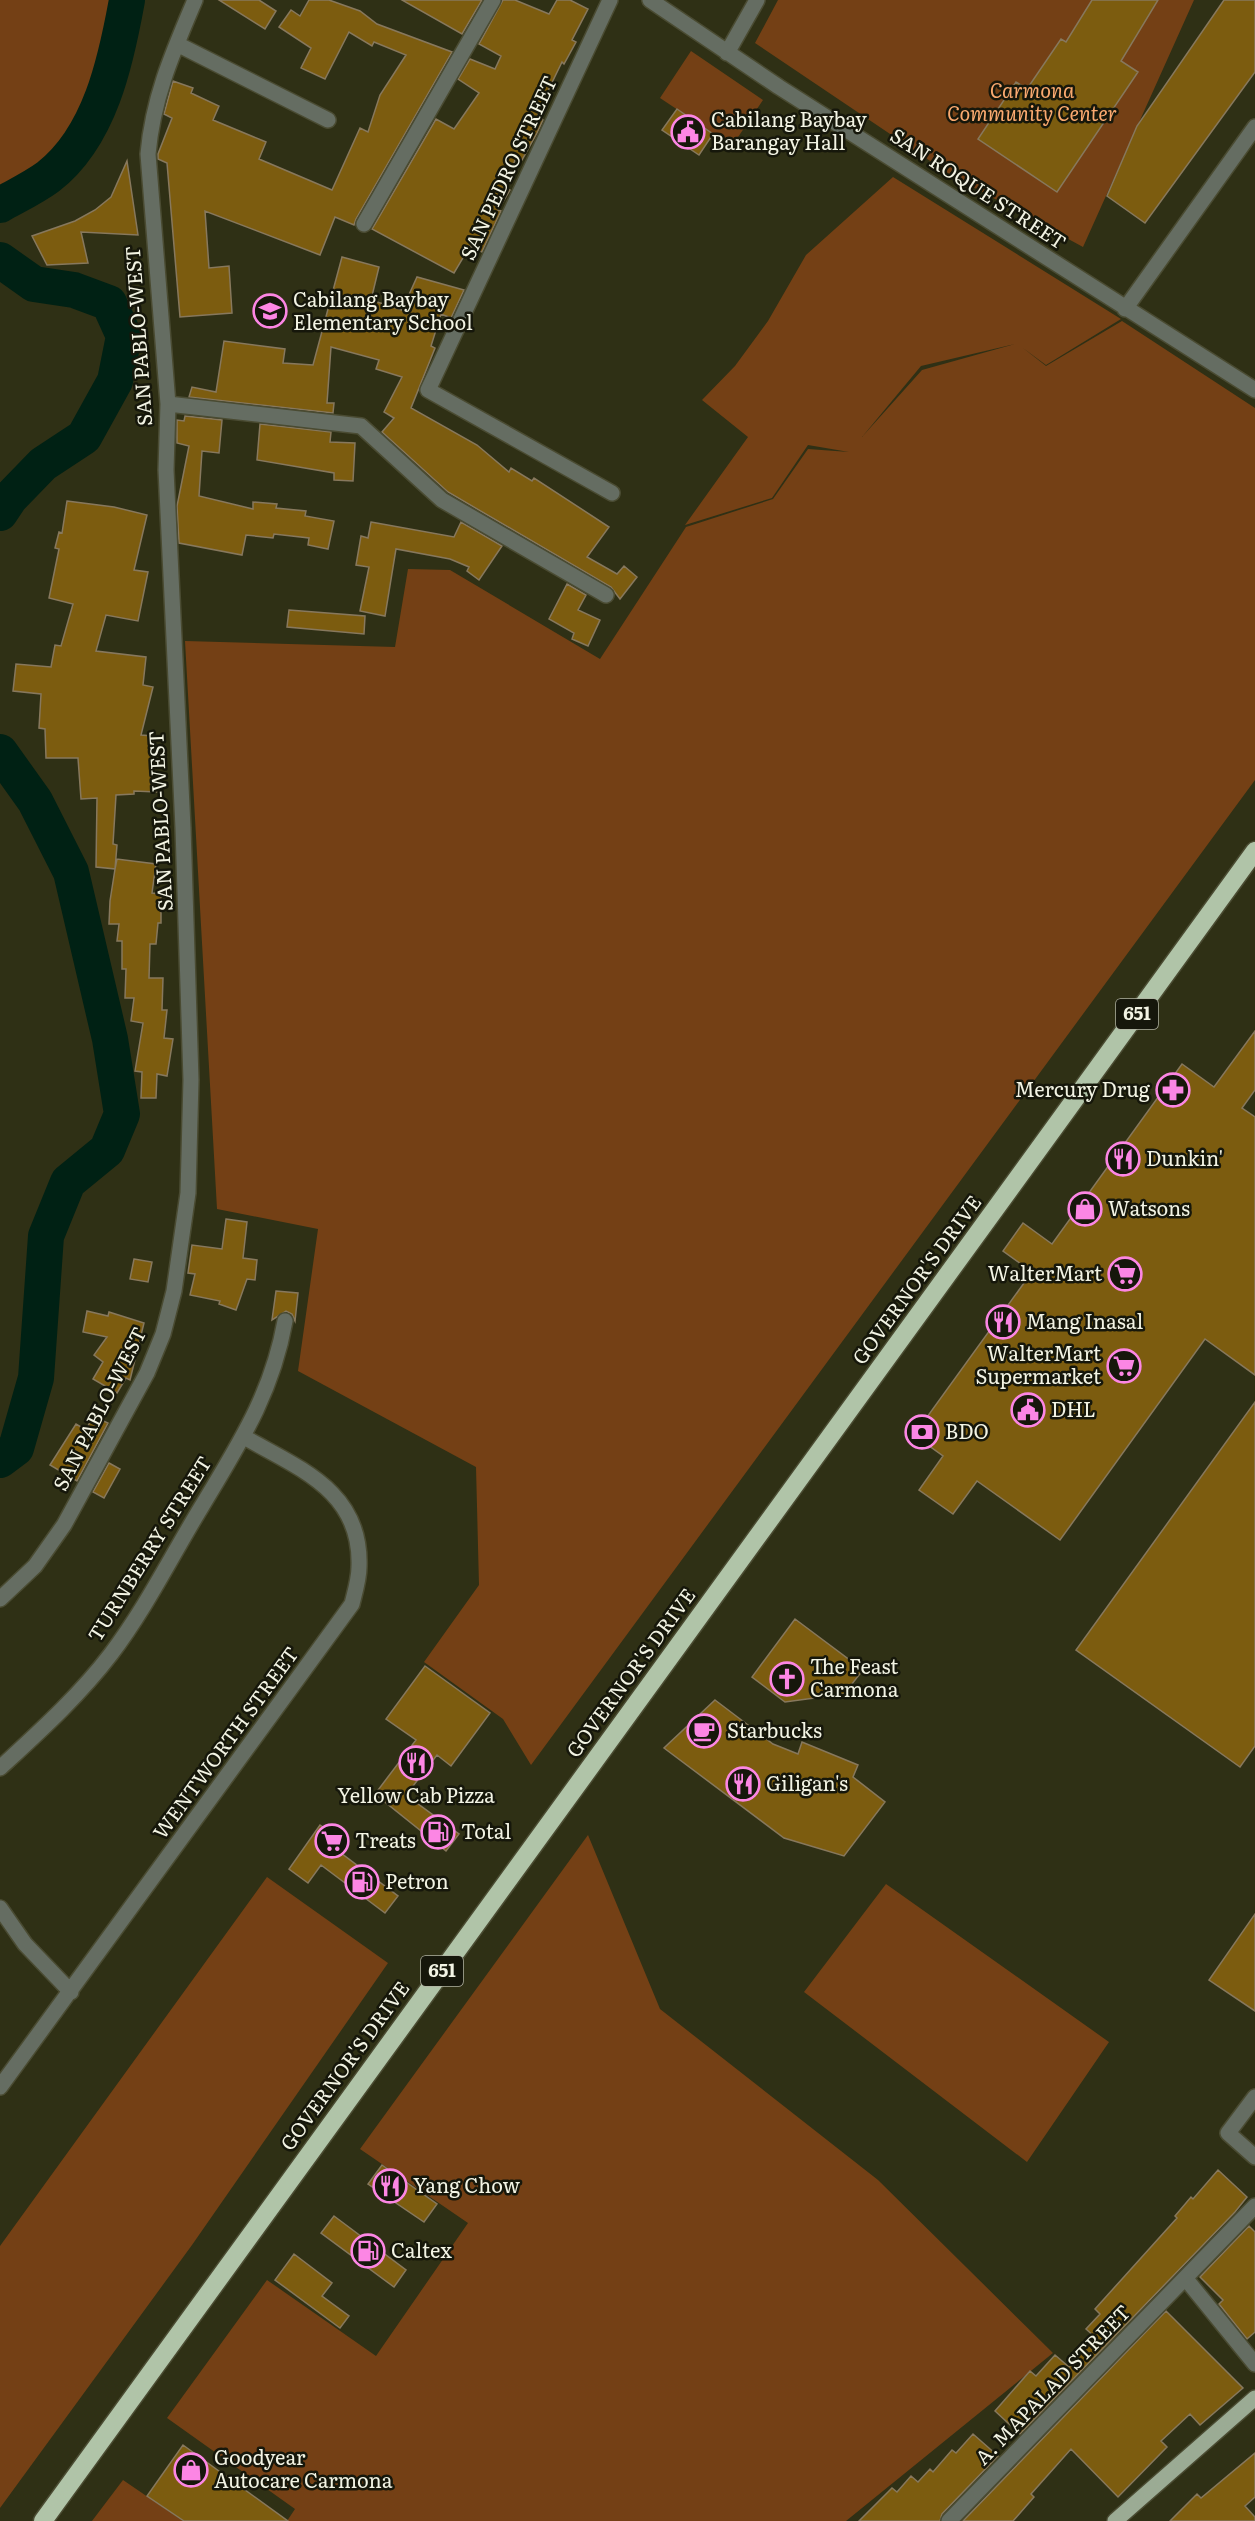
<svg xmlns="http://www.w3.org/2000/svg" width="1255" height="2521" font-family="Literata,serif">
<style>
.green{fill:#744015;fill-rule:evenodd}
.lines{fill:none;stroke-linecap:round;stroke-linejoin:round}
.river{stroke:#002114;stroke-width:36}
.building{fill:#7c5c0f;stroke:#87785d;stroke-width:1.5}
.minor-casing{stroke:#4a4b32;stroke-width:18}
.major-casing{stroke:#4a4b32;stroke-width:18}
.highway-casing{stroke:#4a4b32;stroke-width:21}
.minor{stroke:#656d62;stroke-width:15}
.major{stroke:#9bab94;stroke-width:15}
.highway{stroke:#b0c4a8;stroke-width:18}
.labels{text-anchor:middle;stroke-width:5;stroke-linejoin:round;paint-order:stroke}
.shield{fill:#16170b;stroke:#b1b2a3;stroke-width:1.5}
.shield-label{font-size:18px;font-weight:bold;fill:#f3f4e4}
.park-label{font-size:20px;font-style:italic;fill:#fbaa70;stroke:#16170b}
.poi-label{font-size:20px;fill:#f3f4e4;stroke:#16170b;text-anchor:start}
.street-label{font-size:20px;fill:#f3f4e4;stroke:#16170b}
</style>
<rect width="100%" height="100%" fill="#2f3015"/>
<path class="green" d="M0 0H127C116 61 100 137 48 177 33 188 16 196 0 205Z
M778 0H1194L1083 247 951 175 755 43Z
M691 51 763 100 732 146 660 98Z
M893 177 1121 319 1046 365 1023 348 1046 366 1122 321 1255 408V780L531 1765 503 1719 424 1662 479 1585 476 1467 298 1371 318 1229 217 1209 185 641 395 647 408 569 450 570 600 659 686 527 773 499 808 449 849 452 808 445 772 498 685 525 748 437 702 400 735 366 768 321 806 255ZM1015 344 922 370 862 437 921 366Z
M588 1835 660 2009 878 2180 1053 2353 846 2521H287L295 2509 167 2418 267 2280 376 2356 468 2223 360 2149Z
M267 1877 388 1963 192 2245 0 2508V2246Z
M886 1884 1109 2042 1027 2162 804 1992Z
M123 2480 183 2521H92Z"/>
<g class="lines">
<path class="river" d="M0 205C16 196 33 188 48 177 100 137 116 61 127 0
M0 260 34 284 74 290 109 303 124 336 115 381 84 437 43 464 10 498 0 513
M0 752 35 801 71 872 110 1039 122 1114 107 1150 68 1182 46 1236 36 1378 16 1448 0 1460"/>
</g>
<path class="building" d="M219 0H259L276 11 265 29Z
M309 0H329L360 11 377 24 452 52 356 219 354 225 335 217 320 255 205 211 209 268 229 266 232 313 180 317 167 163 158 159V154L172 118 164 114 173 81 193 88 191 93 219 106 213 120 266 142 259 159 332 190 360 128 368 132 380 95 406 55 374 42 372 46 349 32 325 79 301 68 311 48 279 27 291 10 300 16Z
M402 0H482L462 34Z
M503 0H515L549 14 557 0H570L588 9 572 40 576 42 564 64 562 62 545 97 547 99 538 115 543 120 537 133 522 160 516 157 506 188 510 190 498 210 501 211 482 252 470 246 454 273 372 229 436 119 454 129 479 93 458 79 470 59 495 69 501 56 479 44Z
M1092 0H1158L1121 61 1138 72 1057 192 978 139 1016 82 1027 89 1061 39 1066 42Z
M1224 0H1255V72L1145 223 1107 196 1137 126Z
M677 109 713 134 699 155 662 130Z
M127 161 138 235 81 232 88 263 47 265 32 236 75 221 95 210 111 197Z
M342 257 379 267 371 300 402 310 417 277 464 290 451 318 441 314 431 346 435 348 411 408 477 445 509 472 511 468 532 481 534 478 609 527 587 557 617 574 624 566 637 577 620 599 611 587 448 492 382 432 394 418 384 412 402 377 376 369 379 360 331 347 327 403H334L333 413 189 397 192 387 216 392 224 341 285 349 283 363 313 365Z
M185 416 222 420 219 453 202 451 199 496 253 509V502L277 504 276 508 306 511 305 516 334 521 328 549 308 545 309 538 274 534 273 538 246 535 242 555 179 543 177 506 189 446 177 443V420L184 421Z
M260 424 331 432 330 442 355 443 353 481 334 480V473L257 460Z
M67 501 114 507 147 515 134 570 148 572 138 621 106 615 96 651 146 657 143 685 153 687 141 735 154 736 151 771 159 772 157 792 134 791V794L116 795 113 844 117 845 115 869 117 859 156 864 152 893 161 894V923H158L156 944H150L149 978H163L162 1010H167L164 1038 173 1039 167 1076 157 1074 156 1098H141L142 1072 135 1071 143 1023 131 1021 134 998H125L126 969H122V941H117L119 924H109L110 901 115 869 96 867 97 798 81 799 78 758H46L45 729 39 728 41 694 13 691 16 664 51 667 55 645 61 646 73 604 49 598 59 549 55 548 59 532 62 533Z
M371 522 454 537 461 522 502 546 479 580 467 571 469 567 450 559 396 549 385 616 360 611 369 567 356 565 361 536 368 538Z
M567 584 586 595 578 610 600 620 588 646 572 639 574 633 549 619Z
M289 610 365 616 364 634 287 627Z
M1255 1031V1090L1242 1108 1255 1117V1375L1205 1339 1060 1540 977 1481 953 1514 919 1490 943 1456 914 1435 1032 1272 1003 1251 1023 1223 1052 1244 1182 1064 1214 1087Z
M226 1219 247 1222 243 1258 257 1260 255 1280 247 1279 236 1310 219 1304 220 1301 190 1295 195 1274 188 1273 192 1245 222 1249Z
M134 1259 152 1262 148 1282 130 1279Z
M276 1291 298 1293 295 1321 292 1314 286 1311 272 1320Z
M87 1311 108 1316 109 1312 144 1323 130 1380 126 1378 117 1393 93 1379 103 1362 94 1355 107 1337 83 1332Z
M1255 1402V1746L1240 1767 1076 1650Z
M93 1416 108 1423 77 1481 50 1465 76 1424 86 1430Z
M109 1463 120 1469 104 1498 93 1492Z
M795 1619 863 1670 844 1694 785 1702 752 1677Z
M425 1666 490 1713 451 1766 437 1755 406 1795 459 1834 446 1851 375 1794 416 1740 386 1719Z
M715 1700 773 1744 798 1754 802 1742 858 1765 853 1777 885 1802 844 1856 784 1838 664 1748Z
M320 1825 339 1838 333 1847 398 1896 385 1913 321 1865 308 1883 289 1869Z
M1255 1914V2011L1209 1980Z
M382 2165 437 2204 424 2222 368 2184Z
M1218 2170 1247 2197 1235 2212 1020 2434 995 2411 1030 2371 1036 2376 1055 2355 1069 2367 1095 2337 1086 2329 1100 2314 1095 2309 1177 2218 1175 2216 1191 2197 1193 2199Z
M334 2216 406 2270 394 2287 321 2233Z
M1249 2226 1255 2232V2332L1247 2339 1219 2304 1223 2300 1200 2277Z
M294 2254 332 2283 322 2296 349 2316 340 2328 275 2280Z
M1166 2311 1243 2388 1200 2425 1190 2414 1161 2441 1167 2447 1118 2497 1071 2449 1031 2494 1034 2497 1013 2521H963Z
M973 2434 998 2456 942 2514 940 2521H859L892 2488 897 2492 911 2476 918 2482 930 2469 933 2472 952 2450 956 2453Z
M183 2445 288 2521H184L147 2496Z
M1255 2453V2497L1245 2506 1255 2517V2521H1170L1197 2494 1201 2498Z"/>
<g class="lines">
<g class="minor-casing">
<path id="minor" d="M610 0 428 390 612 493
M650 0 779 87 1255 390
M177 44 328 120
M727 53 757 0
M364 224 493 0
M1125 309 1255 127
M168 404 361 426 442 500 606 595
M0 1599 35 1566 64 1525 147 1373 163 1334 174 1291 188 1193 191 1080 183 828 166 470 168 404 148 154C153 97 173 52 195 0
M0 1768C39 1732 79 1696 111 1654 146 1608 172 1555 202 1506 239 1444 272 1394 285 1321
M0 1908 25 1944 71 1992
M0 2087 352 1604C355 1592 359 1579 359 1567 362 1491 300 1469 244 1437
M1255 2097 1228 2133 1255 2157
M1186 2279 1255 2364
M949 2521 1255 2206"/>
</g>
<g class="major-casing">
<path id="major" d="M1115 2521 1255 2398"/>
</g>
<g class="highway-casing">
<path id="highway" d="M43 2521 1255 851"/>
</g>
<use href="#minor" class="minor"/>
<use href="#major" class="major"/>
<use href="#highway" class="highway"/>
</g>
<defs>
<g id="civic-ring" transform="scale(1.725)"><circle r="9.5" fill="#16170b" stroke="#fc86e4" stroke-width="1.5"/><path d="M-.6-6.5H3V-4.5H.6V-3L4-1V1h2V6H-6V1h2V-1L-.6-3ZM-1.2 2.5V6h2.4V2.5Z" fill="#fc86e4"/></g>
<g id="school-ring" transform="scale(1.725)"><circle r="9.5" fill="#16170b" stroke="#fc86e4" stroke-width="1.5"/><path d="M0-5L7-2L0 1L-7-2ZM-4 1L0 2.5L4 1V4Q0 6-4 4Z" fill="#fc86e4"/></g>
<g id="pharmacy-ring" transform="scale(1.725)"><circle r="9.5" fill="#16170b" stroke="#fc86e4" stroke-width="1.5"/><path d="M-2-6h4v4h4v4h-4v4h-4v-4h-4v-4h4Z" fill="#fc86e4"/></g>
<g id="restaurant-ring" transform="scale(1.725)"><circle r="9.5" fill="#16170b" stroke="#fc86e4" stroke-width="1.5"/><path d="M-5-6h1v4h1v-4h1v4h1v-4h1v5L-1.5 .5V6h-2V.5L-5-1ZM5-6V6H3V1.5H1.5Q1.5-4 5-6Z" fill="#fc86e4"/></g>
<g id="shop-ring" transform="scale(1.725)"><circle r="9.5" fill="#16170b" stroke="#fc86e4" stroke-width="1.5"/><path d="M-5-2.5h2.3a2.7 3.5 0 0 1 5.4 0H5L5.5 6h-11ZM-1.5-2.5h3a1.5 2.3 0 0 0-3 0Z" fill="#fc86e4"/></g>
<g id="supermarket-ring" transform="scale(1.725)"><circle r="9.5" fill="#16170b" stroke="#fc86e4" stroke-width="1.5"/><path d="M-6-5.5h2.5l.6 2H6L4.5 2H-2.5L-4.4-4H-6ZM-1.5 3.2a1.3 1.3 0 1 0 .1 0ZM3 3.2a1.3 1.3 0 1 0 .1 0Z" fill="#fc86e4"/></g>
<g id="bank-ring" transform="scale(1.725)"><circle r="9.5" fill="#16170b" stroke="#fc86e4" stroke-width="1.5"/><path d="M-6-4H6V4H-6ZM0-2.3a2.3 2.3 0 1 0 0 4.6a2.3 2.3 0 1 0 0-4.6Z" fill="#fc86e4"/></g>
<g id="church-ring" transform="scale(1.725)"><circle r="9.5" fill="#16170b" stroke="#fc86e4" stroke-width="1.5"/><path d="M-1.2-6h2.4v3.5h3.3v2.4h-3.3V6h-2.4V-.1h-3.3v-2.4h3.3Z" fill="#fc86e4"/></g>
<g id="cafe-ring" transform="scale(1.725)"><circle r="9.5" fill="#16170b" stroke="#fc86e4" stroke-width="1.5"/><path d="M-5.5-4.5H6V0H3Q3 3.5 0 3.5H-2.5Q-5.5 3.5-5.5 0ZM3-3.2v2h1.7v-2ZM-6 4.5H4V6H-6Z" fill="#fc86e4"/></g>
<g id="fuel-ring" transform="scale(1.725)"><circle r="9.5" fill="#16170b" stroke="#fc86e4" stroke-width="1.5"/><path d="M-5.5-6h7V0h2V4h1.3V-2.5L3-4.5l.8-.8L6-3V5H2.5V1h-1V6h-7ZM-4.2-4.7v3.2H.2V-4.7Z" fill="#fc86e4"/></g>
</defs>
<g fill-rule="evenodd">
<use href="#civic-ring" x="688" y="132"/>
<use href="#school-ring" x="270" y="311"/>
<use href="#pharmacy-ring" x="1173" y="1090"/>
<use href="#restaurant-ring" x="1123" y="1159"/>
<use href="#shop-ring" x="1085" y="1209"/>
<use href="#supermarket-ring" x="1125" y="1274"/>
<use href="#restaurant-ring" x="1003" y="1322"/>
<use href="#supermarket-ring" x="1124" y="1366"/>
<use href="#civic-ring" x="1028" y="1410"/>
<use href="#bank-ring" x="922" y="1432"/>
<use href="#church-ring" x="787" y="1679"/>
<use href="#cafe-ring" x="704" y="1731"/>
<use href="#restaurant-ring" x="416" y="1763"/>
<use href="#restaurant-ring" x="743" y="1784"/>
<use href="#fuel-ring" x="438" y="1832"/>
<use href="#supermarket-ring" x="332" y="1841"/>
<use href="#fuel-ring" x="362" y="1882"/>
<use href="#restaurant-ring" x="390" y="2186"/>
<use href="#fuel-ring" x="368" y="2251"/>
<use href="#shop-ring" x="191" y="2470"/>
</g>
<g class="labels">
<g class="shield">
<rect x="1116" y="999" width="42" height="30" rx="4.5"/>
<rect x="421" y="1956" width="42" height="30" rx="4.5"/>
</g>
<g class="shield-label">
<text x="1137" y="1020">651</text>
<text x="442" y="1977">651</text>
</g>
<g class="park-label">
<text x="1032" y="98">Carmona<tspan x="1032" dy="23">Community Center</tspan></text>
</g>
<g class="poi-label">
<text x="711" y="127">Cabilang Baybay<tspan x="711" dy="23">Barangay Hall</tspan></text>
<text x="293" y="307">Cabilang Baybay<tspan x="293" dy="23">Elementary School</tspan></text>
<text x="1150" y="1097" text-anchor="end">Mercury Drug</text>
<text x="1146" y="1166">Dunkin'</text>
<text x="1108" y="1216">Watsons</text>
<text x="1102" y="1281" text-anchor="end">WalterMart</text>
<text x="1026" y="1329">Mang Inasal</text>
<text x="1101" y="1361" text-anchor="end">WalterMart<tspan x="1101" dy="23">Supermarket</tspan></text>
<text x="1051" y="1417">DHL</text>
<text x="945" y="1439">BDO</text>
<text x="810" y="1674">The Feast<tspan x="810" dy="23">Carmona</tspan></text>
<text x="727" y="1738">Starbucks</text>
<text x="766" y="1791">Giligan's</text>
<text x="416" y="1803" text-anchor="middle">Yellow Cab Pizza</text>
<text x="461" y="1839">Total</text>
<text x="355" y="1848">Treats</text>
<text x="385" y="1889">Petron</text>
<text x="413" y="2193">Yang Chow</text>
<text x="391" y="2258">Caltex</text>
<text x="214" y="2465">Goodyear<tspan x="214" dy="23">Autocare Carmona</tspan></text>
</g>
<g class="street-label">
<text transform="translate(509 168) rotate(-65)" y="7">SAN PEDRO STREET</text>
<text transform="translate(978 189) rotate(33)" y="7">SAN ROQUE STREET</text>
<text transform="translate(139 336) rotate(-94)" y="7">SAN PABLO-WEST</text>
<text transform="translate(161 821) rotate(-93)" y="7">SAN PABLO-WEST</text>
<text transform="translate(917 1280) rotate(-54)" y="7">GOVERNOR'S DRIVE</text>
<text transform="translate(100 1409) rotate(-63)" y="7">SAN PABLO-WEST</text>
<text transform="translate(150 1549) rotate(-58)" y="7">TURNBERRY STREET</text>
<text transform="translate(631 1673) rotate(-54)" y="7">GOVERNOR'S DRIVE</text>
<text transform="translate(226 1743) rotate(-54)" y="7">WENTWORTH STREET</text>
<text transform="translate(345 2066) rotate(-54)" y="7">GOVERNOR'S DRIVE</text>
<text transform="translate(1053 2385) rotate(-46)" y="7">A. MAPALAD STREET</text>
</g>
</g>
</svg>
